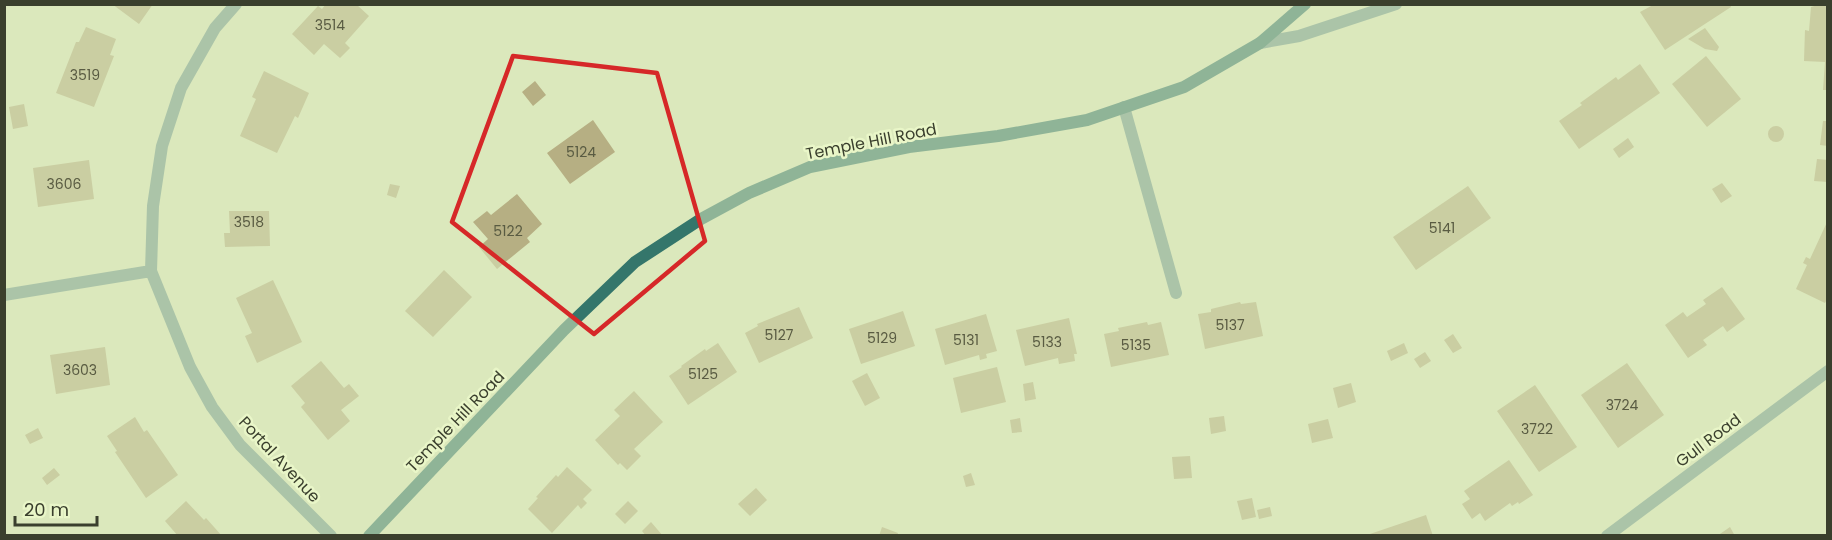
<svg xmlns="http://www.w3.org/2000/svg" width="1832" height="540" font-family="Poppins,sans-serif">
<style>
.building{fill:#b6af83}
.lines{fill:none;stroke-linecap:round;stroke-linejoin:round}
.lane{stroke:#719991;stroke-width:12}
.street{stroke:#719991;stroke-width:12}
.secondary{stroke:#34766b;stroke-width:12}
.marked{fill:none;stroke:#d62828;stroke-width:4.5;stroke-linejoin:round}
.labels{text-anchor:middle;stroke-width:5;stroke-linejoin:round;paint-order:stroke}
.number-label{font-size:14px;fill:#595b42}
.street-label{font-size:16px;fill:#3a3f2d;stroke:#e9f6c8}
</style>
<rect width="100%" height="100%" fill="#dbe8bc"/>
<path class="building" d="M112 4H153L139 24Z
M326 4H356L369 16 345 43 350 48 340 58 324 44 314 55 292 34 318 6 322 9Z
M1821 4H1828V90H1823L1825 62 1804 61 1805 30 1809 31 1811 7Z
M1653 5H1730L1731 7 1665 50 1640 12Z
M86 27 116 39 110 55 114 56 94 107 56 93 76 42H79Z
M1705 28 1719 47 1717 51 1705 49 1688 39Z
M1706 56 1741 99 1707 127 1672 84Z
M1640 64 1660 93 1579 149 1559 121 1582 105 1580 103 1616 77 1618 80Z
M264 71 309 93 298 118 295 116 277 153 240 136 256 99 252 97Z
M535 81 546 95 533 106 522 92Z
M24 104 28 126 13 129 9 107Z
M593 120 615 152 570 184 547 153Z
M1823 121H1828V146L1820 145Z
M1768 134a8 8 0 1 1 16 0a8 8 0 1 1-16 0Z
M1628 138 1634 147 1619 158 1613 149Z
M1817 159 1828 160V182L1814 181Z
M89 160 94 199 38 207 33 168Z
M1722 183 1732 196 1721 203 1712 189Z
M390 184 400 186 396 198 387 195Z
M1468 186 1491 218 1416 270 1393 237Z
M517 194 542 224 527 238 530 242 497 269 479 247 488 239 473 222 487 211 491 215Z
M229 211H269L270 246 225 247 224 233H230Z
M1828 220V297L1825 303 1796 289 1807 265 1803 263 1806 257 1810 259Z
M444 270 472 297 433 337 405 311Z
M273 280 302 342 257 363 245 336 252 333 236 298Z
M1722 287 1745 319 1727 332 1723 326 1703 340 1707 345 1688 358 1665 325 1683 312 1687 317 1706 304 1703 300Z
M1240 302 1241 304 1256 302 1263 336 1205 349 1198 314 1211 312V309Z
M799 307 813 338 759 363 745 333 758 326 757 324Z
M903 311 915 346 861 364 849 329Z
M986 314 997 351 986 354 987 358 980 360 979 355 945 365 935 329Z
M1069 318 1077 354H1074L1075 361 1059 364 1058 358 1025 366 1016 330Z
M1147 322 1148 325 1161 322 1169 355 1111 367 1104 334 1119 331 1118 328Z
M1453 334 1462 348 1453 353 1444 340Z
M718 343 737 372 688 405 669 376 682 367 681 366 705 349 706 351Z
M1404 343 1408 353 1391 361 1387 351Z
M105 347 110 385 56 394 50 355Z
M1425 352 1431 361 1420 368 1414 359Z
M321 361 344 388 349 384 359 396 341 410 350 421 328 440 301 407 305 403 291 386Z
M1627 363 1664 415 1618 448 1581 395Z
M997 367 1006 402 961 413 953 378Z
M867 373 880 398 865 406 852 381Z
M1033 382 1036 399 1025 401 1023 384Z
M1351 383 1356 402 1338 408 1333 388Z
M1535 385 1577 447 1539 472 1497 411Z
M634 391 663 422 634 449 641 456 627 470 620 463 618 465 595 440 620 416 614 410Z
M1224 416 1226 431 1211 434 1209 418Z
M135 417 144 432 147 430 178 475 146 498 115 452 117 451 107 436Z
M1020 418 1022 432 1012 433 1010 420Z
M1328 419 1333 438 1312 443 1308 424Z
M38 428 43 438 30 444 25 435Z
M1190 456 1192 478 1174 479 1172 457Z
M1509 460 1533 495 1519 504 1518 502 1512 506 1510 503 1485 521 1480 513 1472 519 1462 504 1470 499 1464 491Z
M567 467 592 490 583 499 587 503 581 509 578 505 552 533 528 509 538 498 536 497 556 475 558 477Z
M54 468 60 475 47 485 42 478Z
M971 473 975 485 966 487 963 476Z
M756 488 767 500 750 516 738 504Z
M1252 498 1256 517 1242 520 1237 501Z
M186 501 204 520 206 518 222 536H178L165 521Z
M628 501 638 511 625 524 615 514Z
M1270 507 1272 516 1259 519 1257 510Z
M1426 515 1433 536H1367V535Z
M651 522 663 536H646L642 531Z
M882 527 898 533 897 536H879Z
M1730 527 1735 536H1717Z"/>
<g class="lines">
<path class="lane" d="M1124 107 1176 293"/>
<path class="street" d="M236 4 215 28 181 88 162 146 153 206 151 271 190 367 212 407 240 445 331 536
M1260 43 1299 36 1396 4
M4 295 151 271
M1607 536 1828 371"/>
<path class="secondary" d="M369 536 564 330 635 262 701 219 749 193 810 167 909 147 998 136 1087 120 1184 87 1260 43 1305 4"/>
</g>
<path d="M0 0H1832V540H0ZM513 56 657 73 705 241 594 334 452 222Z" fill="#dbe8bc" fill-opacity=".55" fill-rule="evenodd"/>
<path class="marked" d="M513 56 657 73 705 241 594 334 452 222Z"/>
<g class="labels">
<g class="number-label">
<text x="330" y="30">3514</text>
<text x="85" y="80">3519</text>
<text x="581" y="157">5124</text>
<text x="64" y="189">3606</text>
<text x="249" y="227">3518</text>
<text x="1442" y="233">5141</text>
<text x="508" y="236">5122</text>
<text x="1230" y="330">5137</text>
<text x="779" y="340">5127</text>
<text x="882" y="343">5129</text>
<text x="966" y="345">5131</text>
<text x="1047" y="347">5133</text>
<text x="1136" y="350">5135</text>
<text x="80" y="375">3603</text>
<text x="703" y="379">5125</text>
<text x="1622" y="410">3724</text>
<text x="1537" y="434">3722</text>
</g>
<g class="street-label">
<text transform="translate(871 141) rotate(-11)" y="6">Temple Hill Road</text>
<text transform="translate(455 421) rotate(-46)" y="6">Temple Hill Road</text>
<text transform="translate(1708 440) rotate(-37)" y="6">Gull Road</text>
<text transform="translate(280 459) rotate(47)" y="6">Portal Avenue</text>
</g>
</g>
<rect width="1832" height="540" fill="none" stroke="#3a3f2d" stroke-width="12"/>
<path d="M15 516v9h82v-9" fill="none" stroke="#3a3f2d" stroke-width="3"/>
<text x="24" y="516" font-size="18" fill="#3a3f2d" stroke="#e9f6c8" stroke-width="4.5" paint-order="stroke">20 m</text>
</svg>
